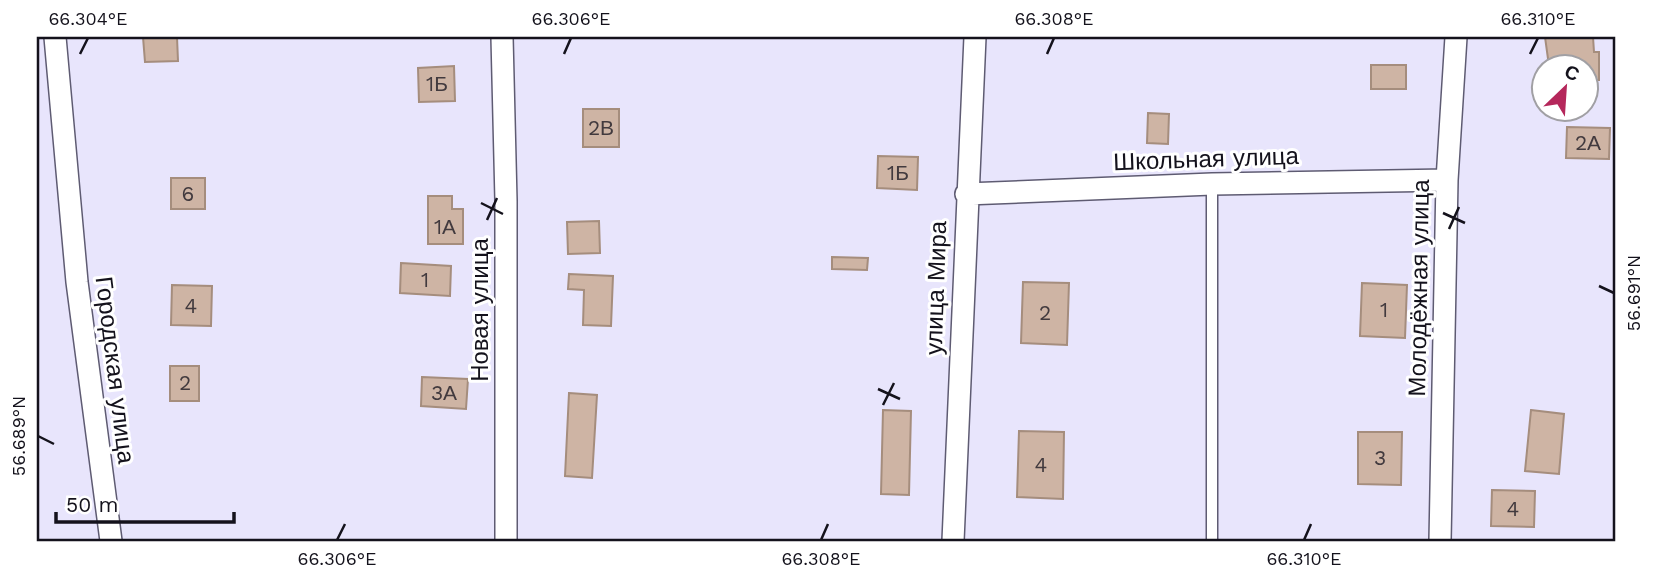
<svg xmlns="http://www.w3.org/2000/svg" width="1653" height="578" font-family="'Work Sans',sans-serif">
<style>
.building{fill:#ceb4a4;stroke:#a58d7d;stroke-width:2}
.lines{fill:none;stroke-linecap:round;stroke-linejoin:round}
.lane-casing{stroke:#5e5b72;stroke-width:13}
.street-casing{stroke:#5e5b72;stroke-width:24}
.lane{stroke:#fff;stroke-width:10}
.street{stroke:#fff;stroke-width:21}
.ticks{fill:none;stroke:#14121c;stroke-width:2.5}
.labels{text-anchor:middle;stroke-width:6;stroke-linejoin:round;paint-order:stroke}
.number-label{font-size:21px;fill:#423a3e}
.street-label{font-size:24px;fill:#14121c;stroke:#fff}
.neatline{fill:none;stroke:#14121c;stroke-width:2.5}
.ticks-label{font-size:18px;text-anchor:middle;fill:#14121c}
</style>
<rect width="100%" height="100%" fill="#e8e5fc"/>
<path class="building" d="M143 37H177L178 61 145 62Z
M1545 37H1593L1594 52H1599V80H1594V90H1586V66H1549Z
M1371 65H1406V89H1371Z
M454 66 455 101 419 102 418 68Z
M583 109H619V147H583Z
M1148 113 1169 114 1168 144 1147 143Z
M1567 127 1610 128 1609 159 1566 158Z
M878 156 918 157 917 190 877 188Z
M171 178H205V209H171Z
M428 196H452V209H463V244H428Z
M599 221 600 253 568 254 567 222Z
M832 257 868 258 867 270 832 269Z
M401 263 451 266 450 296 400 293Z
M569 274 613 276 611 326 583 325 584 290 568 289Z
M1023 282 1069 283 1067 345 1021 343Z
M1362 283 1407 285 1405 338 1360 336Z
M172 285 212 286 211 326 171 325Z
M170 366H199V401H170Z
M422 377 468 379 466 409 421 406Z
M569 393 597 395 592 478 565 476Z
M883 410 911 411 909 495 881 494Z
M1531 410 1564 414 1559 474 1525 471Z
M1019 431 1064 432 1063 499 1017 497Z
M1358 432H1402L1401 485 1358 484Z
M1492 490 1535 491 1534 527 1491 526Z"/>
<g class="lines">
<g class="lane-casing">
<path id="lane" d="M1212 184V541"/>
</g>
<g class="street-casing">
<path id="street" d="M55 37 77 282 111 541
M502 37 506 201V541
M966 194 1212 184 1447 180
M953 541 975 37
M1440 541 1447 180 1456 37"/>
</g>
<use href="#lane" class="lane"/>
<use href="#street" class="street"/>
</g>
<path class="ticks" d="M80 54 88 38M564 54 571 38M1047 54 1054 38M1530 54 1538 38M481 203 503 214M1443 213 1465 223M487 220 497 198M1449 229 1459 207M1599 286 1614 293M878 389 900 399M883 405 894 383M38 436 54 444M337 540 345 524M821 540 828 524M1304 540 1311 524"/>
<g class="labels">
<g class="number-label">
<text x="437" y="91">1Б</text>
<text x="601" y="135">2В</text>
<text x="1588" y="150">2А</text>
<text x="898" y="180">1Б</text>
<text x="188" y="201">6</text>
<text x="445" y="234">1А</text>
<text x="425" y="287">1</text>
<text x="191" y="313">4</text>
<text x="1384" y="317">1</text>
<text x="1045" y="320">2</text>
<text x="185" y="390">2</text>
<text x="444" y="400">3А</text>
<text x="1380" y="465">3</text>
<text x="1041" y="472">4</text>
<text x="1513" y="516">4</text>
</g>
<g class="street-label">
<text transform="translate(1206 159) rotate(-2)" y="8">Школьная улица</text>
<text transform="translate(936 288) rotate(-88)" y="8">улица Мира</text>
<text transform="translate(1419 288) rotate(-89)" y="8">Молодёжная улица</text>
<text transform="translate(480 310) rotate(-90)" y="8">Новая улица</text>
<text transform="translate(115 370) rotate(83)" y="8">Городская улица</text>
</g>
</g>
<rect width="1653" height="578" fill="none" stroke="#ffffff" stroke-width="77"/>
<g transform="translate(1565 88) rotate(25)"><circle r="33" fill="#ffffff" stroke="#a1a0a4" stroke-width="2"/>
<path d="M0-5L12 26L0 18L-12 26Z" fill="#b5275b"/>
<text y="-10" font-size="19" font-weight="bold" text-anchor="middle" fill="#14121c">С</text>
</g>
<path d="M56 512v10h178v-10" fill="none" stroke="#14121c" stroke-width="3.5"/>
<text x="66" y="512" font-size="21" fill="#14121c" stroke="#ffffff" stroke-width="5" paint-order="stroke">50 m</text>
<rect x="38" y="38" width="1576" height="502" class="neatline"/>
<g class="ticks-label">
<text x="88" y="25">66.304°E</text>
<text x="571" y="25">66.306°E</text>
<text x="1054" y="25">66.308°E</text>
<text x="1538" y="25">66.310°E</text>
<text transform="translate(1634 293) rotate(-90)" y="6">56.691°N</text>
<text transform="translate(19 436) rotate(-90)" y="6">56.689°N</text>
<text x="337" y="565">66.306°E</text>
<text x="821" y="565">66.308°E</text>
<text x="1304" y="565">66.310°E</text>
</g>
</svg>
